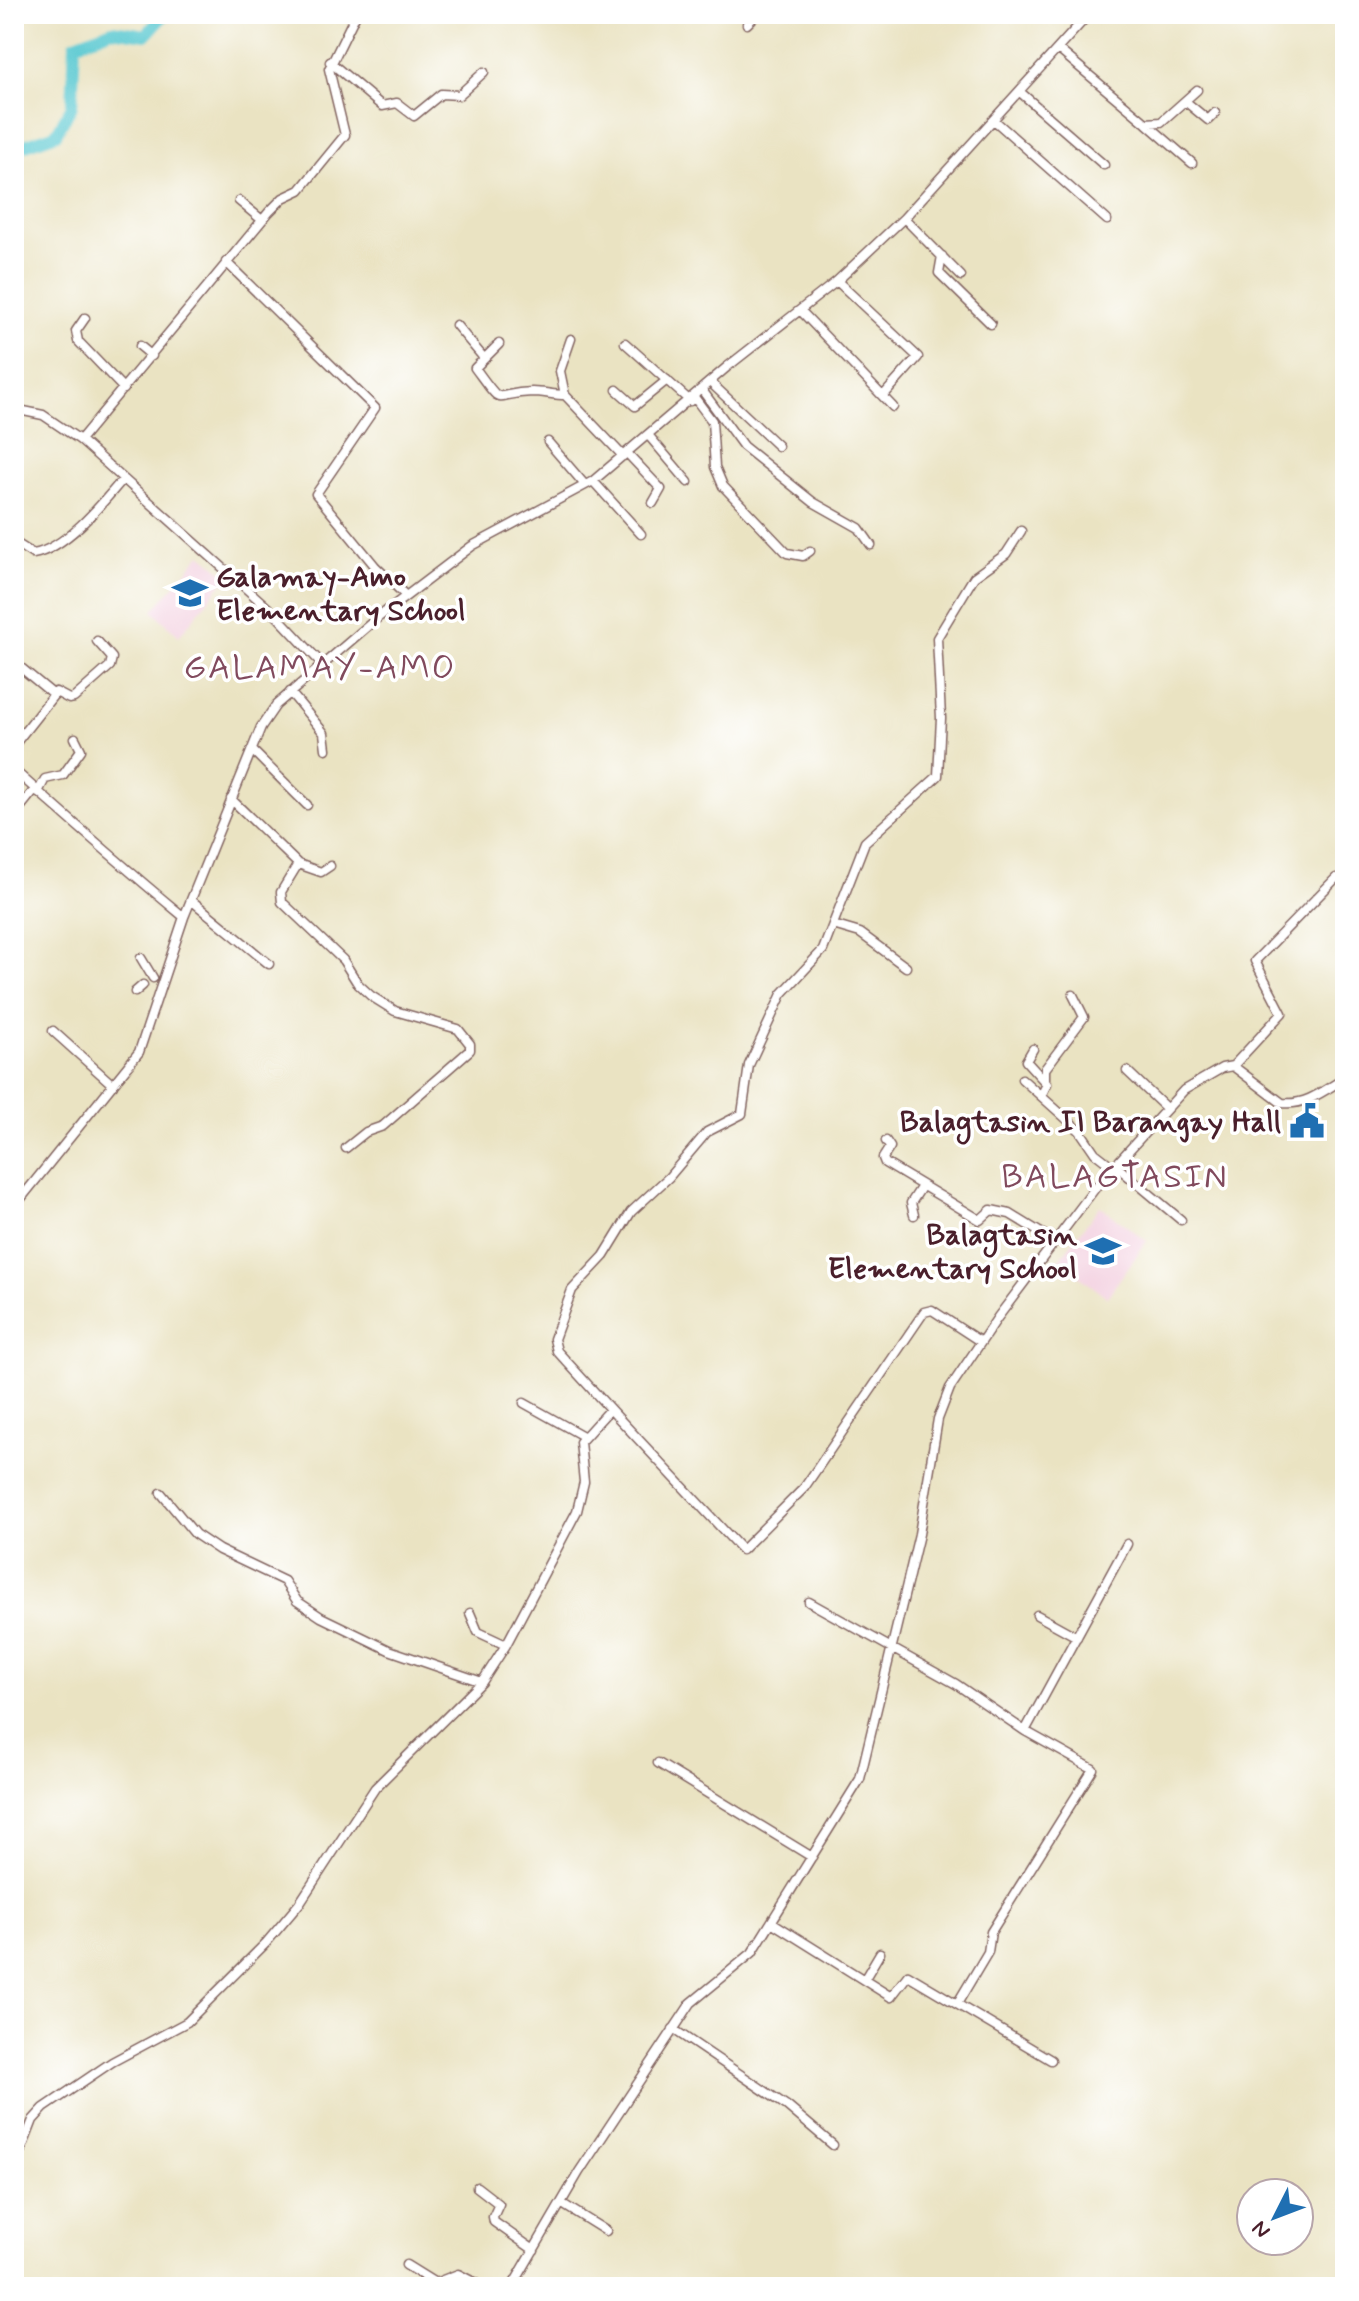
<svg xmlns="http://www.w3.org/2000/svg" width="1359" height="2301" font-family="Mynerve,sans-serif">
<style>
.built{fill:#f3cfdf}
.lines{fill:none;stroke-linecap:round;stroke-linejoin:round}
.river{stroke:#5cc9d1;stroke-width:12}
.minor-casing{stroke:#826460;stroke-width:11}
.minor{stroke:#fff;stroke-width:8}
.labels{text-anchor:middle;stroke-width:7;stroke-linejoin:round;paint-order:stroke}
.poi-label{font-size:30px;font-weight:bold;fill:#4a1f2b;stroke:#fff;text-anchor:end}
.quarter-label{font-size:34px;letter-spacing:2px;fill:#814a5d;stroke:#fff}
</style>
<rect width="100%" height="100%" fill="#fff"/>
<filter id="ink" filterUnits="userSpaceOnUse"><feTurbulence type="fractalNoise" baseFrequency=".0125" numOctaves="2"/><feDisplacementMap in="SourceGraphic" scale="16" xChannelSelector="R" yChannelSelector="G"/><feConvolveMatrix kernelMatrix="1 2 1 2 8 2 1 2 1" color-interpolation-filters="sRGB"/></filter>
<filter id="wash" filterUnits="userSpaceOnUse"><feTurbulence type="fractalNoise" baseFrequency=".006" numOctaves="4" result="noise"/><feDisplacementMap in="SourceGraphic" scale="32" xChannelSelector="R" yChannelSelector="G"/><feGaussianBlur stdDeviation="1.8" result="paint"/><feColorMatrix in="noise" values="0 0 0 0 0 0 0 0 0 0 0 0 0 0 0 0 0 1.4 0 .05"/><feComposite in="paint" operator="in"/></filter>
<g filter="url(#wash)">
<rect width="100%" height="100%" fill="#eae3c2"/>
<path class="built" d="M201 554 228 576 179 636 153 611Z
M1100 1206 1147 1241 1107 1297 1058 1261Z"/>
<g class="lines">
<path class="river" d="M14 149 56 134 72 106 75 44 112 30 146 35 165 14"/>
</g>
</g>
<g filter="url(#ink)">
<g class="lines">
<g class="minor-casing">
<path id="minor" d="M747 24 757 14
M1058 49 1146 123 1161 122 1197 90
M330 62 382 106 397 103 414 116 441 94 459 95 484 72
M1020 92 1104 165
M1185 101 1208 120 1215 113
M994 120 1107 220
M1147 124 1192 163
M239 201 262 220
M904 218 961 276
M942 256 939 273 991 324
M226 262 375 408 316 494 375 566 406 596
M837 281 918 357 883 396
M800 310 893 407
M85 318 76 331 78 341 124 389
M456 325 483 357
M625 343 690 401
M499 344 475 368C506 410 490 393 532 392 543 392 554 395 565 395L623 456
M140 346 152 356
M710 382 778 446
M617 390 635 406 667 380
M702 390 743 446 813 502 859 528 871 545
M565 395 560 371 571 339
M694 397 712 421 715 467 723 486 787 553 803 556 810 551
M14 409 43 415 80 440 277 616 322 664
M649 436 688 482
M80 440 269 212 283 198 300 190 345 135 329 69 356 14
M548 442 585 485
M627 453 661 489 653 503
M593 481 641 534
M14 542 33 554C65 549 102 504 123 479
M14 662 54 695
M290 692 324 733 326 749
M14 745 56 692 69 699 74 698 110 666 112 658 97 641
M252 750 307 805
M14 770C70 820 126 869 184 917
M38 792 45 779 63 775 81 750 75 738
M231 799 298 864 281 892 282 902 343 960 358 984 371 996 395 1011 458 1029 470 1044V1050L383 1126 366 1132 346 1148
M14 815 35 789
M298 864 321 872 330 866
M191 900 269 964
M833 925 860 933 906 967
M141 958 153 978
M135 992 143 985
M53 1031 113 1085
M1033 1049 1026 1061 1047 1084 1041 1096
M1233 1066 1282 1013 1255 961 1336 878
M1127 1071 1166 1108
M1022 1079 1080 1131 1095 1153 1113 1167
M1045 1080V1069L1084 1017 1073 995
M886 1141 890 1147 883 1158 885 1163 980 1220 991 1210 1010 1214 1054 1241
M1115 1165 1181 1220
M14 1207 139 1052 184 917 261 727 276 705 376 619 472 546 593 481 727 367 837 281 904 218 1089 14
M914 1215 911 1203 922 1186
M524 1403 583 1436
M610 1409 742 1550 804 1488 924 1312 932 1310 981 1342
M161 1493 195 1534 219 1550 284 1581 297 1601 321 1617 389 1650 482 1682
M809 1602 956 1684 1025 1731 1093 1769 991 1932 988 1952 957 2004
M470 1613 478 1632 506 1645
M1037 1615 1077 1637
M1025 1731 1127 1544
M658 1763 812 1857
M773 1923 891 1997 908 1975 1051 2060
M864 1980 880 1953
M673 2029 787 2106 833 2145
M14 2169 33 2120 44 2108 112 2062 187 2022 266 1943 299 1904 375 1788 482 1682 506 1645 577 1511 584 1482 580 1442 610 1409 557 1351 554 1339 572 1290 604 1256 631 1212 669 1177 707 1132 742 1114 749 1065 782 994 823 950 865 842 938 776 941 718 937 638 974 577 1006 554 1021 531
M477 2187 499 2204 493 2217 494 2222 534 2250
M561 2203 606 2231
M406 2265 435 2283 458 2274 483 2287
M512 2287 579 2172 691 2003 752 1953 860 1779 919 1534 938 1419 950 1388 998 1317 1099 1183 1184 1090 1222 1068 1233 1066 1282 1103C1306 1106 1325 1090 1345 1078"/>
</g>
<use href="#minor" class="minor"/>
</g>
</g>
<defs>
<g id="school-bare" transform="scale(2.76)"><path d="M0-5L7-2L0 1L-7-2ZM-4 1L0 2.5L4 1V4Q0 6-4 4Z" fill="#1f6fb2" stroke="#fff" stroke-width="2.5" paint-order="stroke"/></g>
<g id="civic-bare" transform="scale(2.76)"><path d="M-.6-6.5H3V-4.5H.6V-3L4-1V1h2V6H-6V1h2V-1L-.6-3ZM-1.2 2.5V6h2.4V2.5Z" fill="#1f6fb2" stroke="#fff" stroke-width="2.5" paint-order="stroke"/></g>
</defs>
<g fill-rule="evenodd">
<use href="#school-bare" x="190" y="593"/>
<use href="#civic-bare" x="1307" y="1121"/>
<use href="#school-bare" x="1103" y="1251"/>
</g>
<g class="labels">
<g class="poi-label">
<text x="216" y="586" text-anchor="start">Galamay-Amo<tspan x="216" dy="34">Elementary School</tspan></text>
<text x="1281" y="1131">Balagtasin II Barangay Hall</text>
<text x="1077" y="1244">Balagtasin<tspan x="1077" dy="34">Elementary School</tspan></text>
</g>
<g class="quarter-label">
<text x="320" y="678">GALAMAY-AMO</text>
<text x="1115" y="1187">BALAGTASIN</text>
</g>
</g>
<rect width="1359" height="2301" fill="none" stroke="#fff" stroke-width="48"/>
<g transform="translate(1275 2217) rotate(228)"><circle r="38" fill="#ffffff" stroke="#b7a5aa" stroke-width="2"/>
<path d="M0-6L14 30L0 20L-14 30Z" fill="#1f6fb2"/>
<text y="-12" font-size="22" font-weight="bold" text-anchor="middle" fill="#4a1f2b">N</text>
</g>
</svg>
